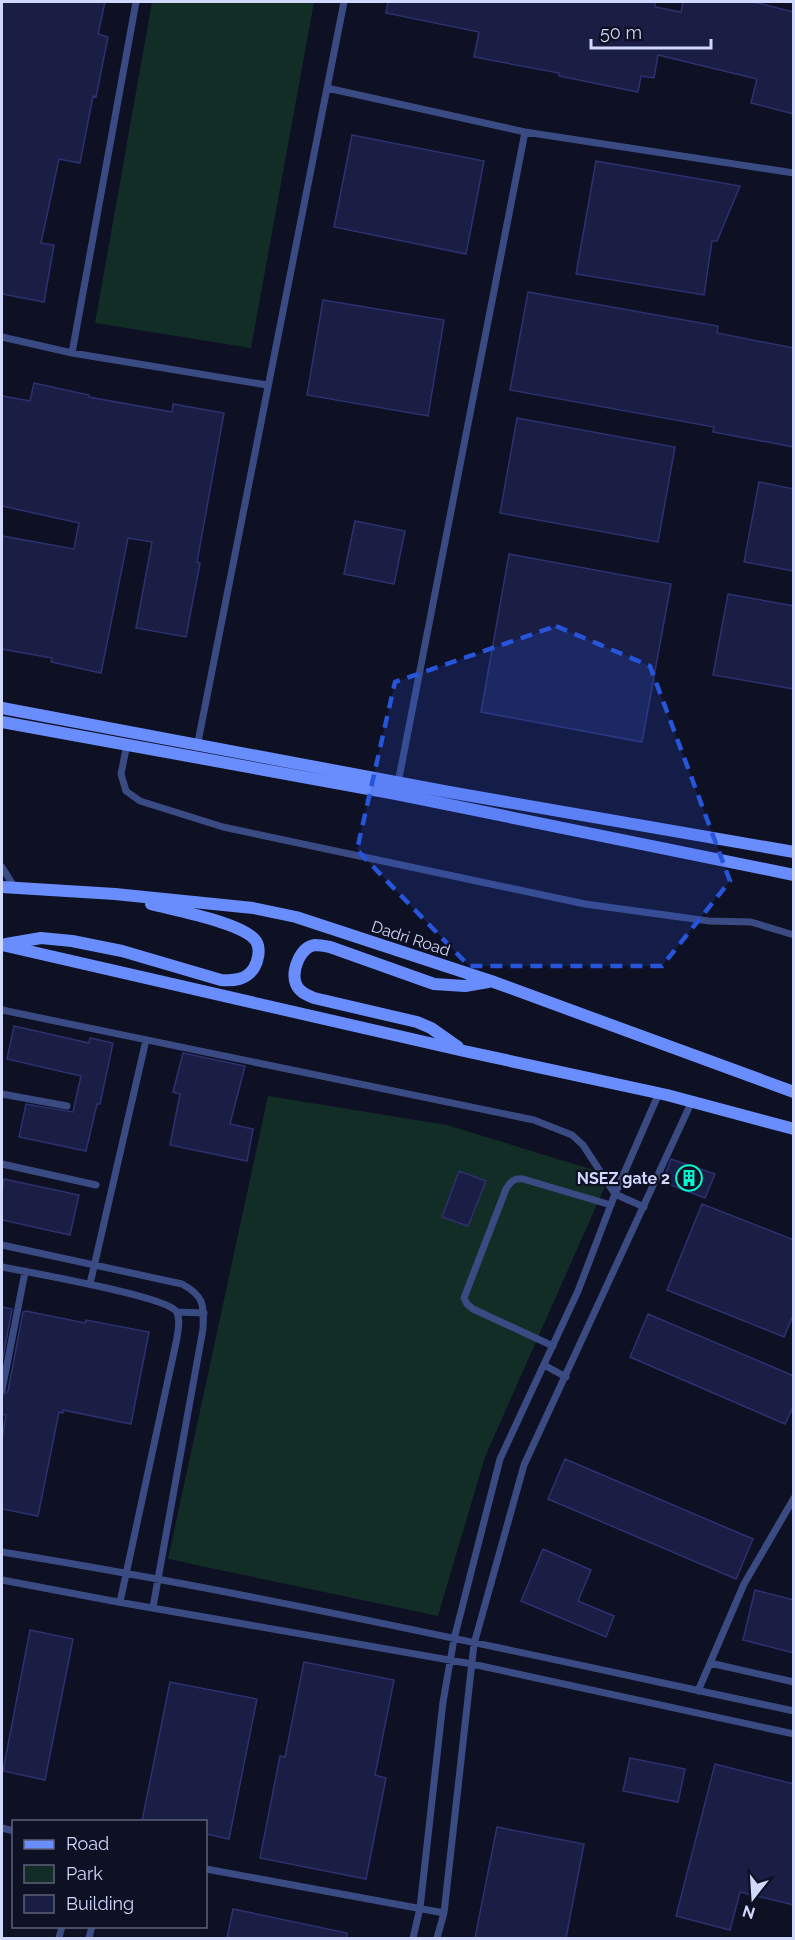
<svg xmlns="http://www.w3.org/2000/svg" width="795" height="1940" font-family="Raleway,sans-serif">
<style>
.green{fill:#112d25}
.building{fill:#1a1d44;stroke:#2d3170;stroke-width:1.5}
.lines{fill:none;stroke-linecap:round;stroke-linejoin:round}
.lane{stroke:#3a4a82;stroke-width:7}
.secondary{stroke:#698dfd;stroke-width:12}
.marked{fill:#2655da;fill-opacity:0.2;stroke:#2655da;stroke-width:4.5;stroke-dasharray:12 8;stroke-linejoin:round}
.labels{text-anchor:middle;stroke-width:4.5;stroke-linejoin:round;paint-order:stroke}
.street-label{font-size:16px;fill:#d1d8fe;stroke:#0e1023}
.poi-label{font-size:16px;font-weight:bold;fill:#d1d8fe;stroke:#0e1023;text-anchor:end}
</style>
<rect width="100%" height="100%" fill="#0e1023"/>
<path class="green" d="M152 2H314L251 348 95 323Z
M268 1096 447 1125 610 1175 485 1457 438 1616 168 1559Z"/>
<path class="building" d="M2 2H105L98 34 108 37 96 97 93 96 80 163 59 159 41 243 54 245 44 302 2 294Z
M388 2H655V7L681 12 683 2H754L794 12V114L751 103 757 79 658 55 654 78 641 76 638 92 559 76V73L474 57 479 32 386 13Z
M352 135 484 161 466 254 334 227Z
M596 161 740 186 717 241H712L704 295 576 274Z
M528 292 718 326 717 333 794 348V447L713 432 714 427 510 390Z
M323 300 444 320 428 416 307 395Z
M34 383 89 395V397L172 412 173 404 224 413 197 562 200 563 186 637 136 628 152 542 128 538 101 673 51 662 52 658 2 649V536L74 549 79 523 2 506V396L30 401Z
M517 418 675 447 658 542 500 513Z
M759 482 794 489V571L744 562Z
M355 521 405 531 394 584 344 574Z
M509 554 671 584 642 742 481 712Z
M728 594 794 606V689L713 675Z
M14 1026 89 1043 90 1038 113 1043 100 1104H97L86 1151 19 1137 26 1104 73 1112 81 1076 7 1059Z
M183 1053 245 1066 230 1124 253 1129 247 1161 170 1145 180 1094 173 1092Z
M671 1159 715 1174 705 1198 663 1182Z
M459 1171 486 1181 468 1226 442 1217Z
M4 1179 79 1195 70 1235 2 1220V1192Z
M702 1204 794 1240V1313L784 1337 667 1290Z
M2 1307 12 1309 2 1363Z
M26 1311 85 1323 86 1320 149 1332 131 1424 63 1410V1413L59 1412 38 1516 2 1509V1439L6 1415 2 1414V1396L8 1391 23 1312Z
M648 1314 794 1376V1405L785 1424 630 1357Z
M565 1459 753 1539 736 1579 548 1499Z
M543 1549 591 1570 578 1601 614 1616 606 1637 521 1601Z
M755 1590 794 1600V1653L743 1640Z
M30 1630 73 1639 45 1780 3 1771Z
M304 1662 394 1680 375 1775 386 1778 366 1879 260 1858 280 1756 285 1757Z
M170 1682 257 1699 229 1839 206 1834V1821H142Z
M630 1758 685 1769 678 1802 623 1791Z
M715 1764 794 1784V1905L740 1892 730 1930 676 1916Z
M497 1827 584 1844 566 1938H475Z
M233 1909 347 1933V1938H227Z"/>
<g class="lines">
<path class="lane" d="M327 88 525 132 794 173
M2 337 72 353 267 385
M72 353 136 2
M127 744 121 774 126 791 140 801 223 827 585 904 709 921 751 922 794 935
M197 747 344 2
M398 783 525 132
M2 867 15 888
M2 1010 534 1120 572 1135 583 1145 615 1194 644 1207
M2 1094 67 1106
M2 1164 96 1185
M2 1245 182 1284C204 1296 204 1304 203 1329L153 1607
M2 1267C28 1272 164 1296 176 1311 181 1319 178 1330 177 1338L120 1602
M90 1284 146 1040
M177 1312 204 1313
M553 1346 473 1309 467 1304 464 1298 506 1189C511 1181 514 1178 523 1179L611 1205
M544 1365 566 1377
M2 1390 25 1272
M2 1552C267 1595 530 1655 794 1711
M2 1580 118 1602 472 1664 794 1734
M710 1663 794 1682
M698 1691 744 1584 794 1498
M2 1828 14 1831
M206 1869 444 1913
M59 1938 62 1926
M89 1938 92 1926
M413 1938 420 1908 443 1702 454 1639 500 1459 578 1291 615 1194 659 1093
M437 1938 444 1913 474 1644 524 1465 692 1101"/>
<path class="secondary" d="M2 708 449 792 794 852
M2 722 396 794 794 875
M2 887 115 894 253 908 296 917 491 981 794 1092
M6 944 41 938 72 941 122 951 221 980C234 981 246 980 254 968 258 961 261 949 256 941 244 923 173 910 151 904
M2 945 464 1051 667 1095 794 1129
M458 1047 431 1028 417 1022 314 998C307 995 299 992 296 984 291 971 300 947 315 945 320 945 325 946 330 947L434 984 465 986 488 982"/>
</g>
<path class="marked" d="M556 626 650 666 730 881 662 966H469L357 850 395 682Z"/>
<defs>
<g id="building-ring" transform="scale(1.35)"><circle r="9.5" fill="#0e1023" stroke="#03f9d0" stroke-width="1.5"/><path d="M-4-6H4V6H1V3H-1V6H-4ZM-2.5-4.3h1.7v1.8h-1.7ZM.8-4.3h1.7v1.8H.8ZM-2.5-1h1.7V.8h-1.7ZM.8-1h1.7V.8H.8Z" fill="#03f9d0"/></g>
</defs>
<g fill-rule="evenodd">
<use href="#building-ring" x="689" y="1178"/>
</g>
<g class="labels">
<g class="street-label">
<text transform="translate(411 938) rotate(18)" y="6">Dadri Road</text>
</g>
<g class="poi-label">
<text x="670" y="1184">NSEZ gate 2</text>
</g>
</g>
<rect width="795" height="1940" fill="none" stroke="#d1d8fe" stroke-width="6"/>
<rect x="12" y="1820" width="195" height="108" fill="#0e1023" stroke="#5c607b" stroke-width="1.5"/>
<rect x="24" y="1840" width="30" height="9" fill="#698dfd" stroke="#5c607b" stroke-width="1.5"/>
<text x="66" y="1850" font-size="18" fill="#d1d8fe">Road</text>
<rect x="24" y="1865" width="30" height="18" fill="#112d25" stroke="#5c607b" stroke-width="1.5"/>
<text x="66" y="1880" font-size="18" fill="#d1d8fe">Park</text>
<rect x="24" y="1895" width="30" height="18" fill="#1a1d44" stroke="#5c607b" stroke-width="1.5"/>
<text x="66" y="1910" font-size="18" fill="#d1d8fe">Building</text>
<g transform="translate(753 1898) rotate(197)" stroke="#0e1023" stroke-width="4.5" paint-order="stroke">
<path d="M0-4.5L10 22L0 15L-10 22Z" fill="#d1d8fe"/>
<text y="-9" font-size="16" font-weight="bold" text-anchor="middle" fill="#d1d8fe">N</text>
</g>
<path d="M591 39v9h120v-9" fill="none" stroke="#d1d8fe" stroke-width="3"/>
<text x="600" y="39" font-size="18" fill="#d1d8fe" stroke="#0e1023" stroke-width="4.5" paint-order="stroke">50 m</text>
</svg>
